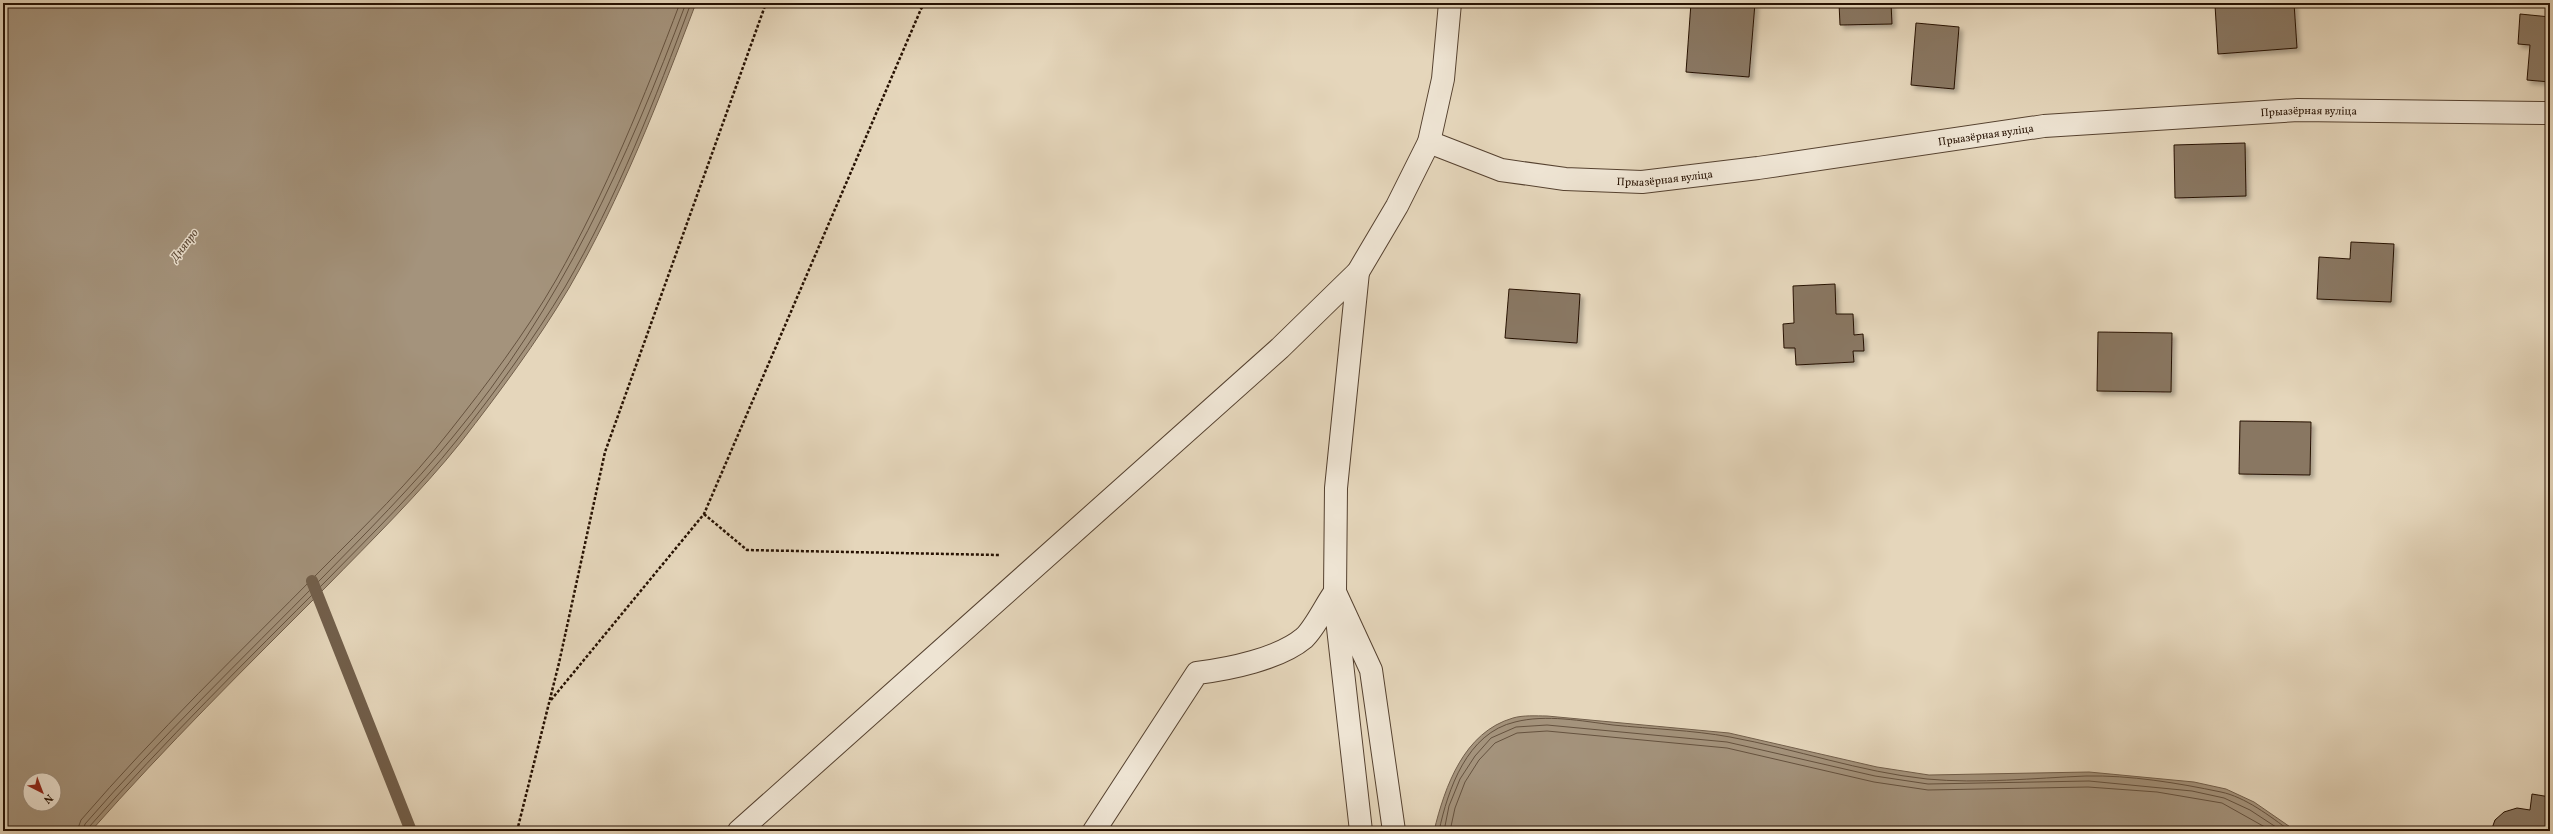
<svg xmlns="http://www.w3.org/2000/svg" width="2553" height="834" font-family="Vollkorn,serif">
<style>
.water{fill:#a4937c;stroke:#725f4b;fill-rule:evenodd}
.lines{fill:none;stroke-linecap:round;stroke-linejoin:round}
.shore{stroke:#65523f;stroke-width:1}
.stream{stroke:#725f4b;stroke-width:12}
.building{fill:#897762;stroke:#261102;filter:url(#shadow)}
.lane-casing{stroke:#564230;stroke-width:24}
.street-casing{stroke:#564230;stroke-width:24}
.path{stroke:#261102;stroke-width:2.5;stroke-dasharray:3 2;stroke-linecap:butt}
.lane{stroke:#eee4d3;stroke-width:22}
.street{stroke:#eee4d3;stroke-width:22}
.labels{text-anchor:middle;stroke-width:3;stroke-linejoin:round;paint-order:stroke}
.street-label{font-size:11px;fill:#261102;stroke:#eee4d3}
.water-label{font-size:12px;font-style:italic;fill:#584533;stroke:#eee4d3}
</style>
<defs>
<filter id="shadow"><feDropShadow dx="3.5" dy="3.5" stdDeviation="2" flood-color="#0004"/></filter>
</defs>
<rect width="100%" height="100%" fill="#e5d6bb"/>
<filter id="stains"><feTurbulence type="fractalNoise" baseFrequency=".005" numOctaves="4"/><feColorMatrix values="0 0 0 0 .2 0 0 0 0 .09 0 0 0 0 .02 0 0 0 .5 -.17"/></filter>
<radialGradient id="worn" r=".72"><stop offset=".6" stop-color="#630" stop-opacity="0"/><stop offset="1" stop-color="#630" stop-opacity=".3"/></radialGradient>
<path class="water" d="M3 3H696C659 100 621 198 569 288 537 342 499 393 461 442 420 493 372 540 326 587 246 667 166 746 91 831H3ZM30 780H54V804H30Z
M1547 716 1729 733 1877 767 1929 775 2089 772 2194 782 2226 789 2254 802 2296 831H1434C1445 786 1464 732 1513 718 1523 715 1536 716 1547 716Z"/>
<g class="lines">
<path class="shore" d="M77 831 81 820C156 733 239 653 320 571 364 527 411 481 449 432 487 384 525 334 556 280 606 192 644 98 680 3
M83 831 85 824C160 738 242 659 322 578 366 533 412 487 452 438 561 307 627 161 686 3
M88 831 89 827C165 741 246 661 327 580 371 535 418 489 457 440 496 391 533 340 565 287 617 198 655 100 691 3
M1439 831C1448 789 1467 733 1515 722 1546 714 1582 721 1613 725 1652 729 1692 730 1730 737 1796 749 1860 772 1927 779 1979 784 2034 778 2086 776 2130 775 2178 783 2221 792 2245 797 2270 816 2290 831
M1444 831 1449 806 1460 779 1475 756 1491 738 1516 727 1547 725 1727 742 1875 776 1928 784 2089 781 2192 791 2224 798 2250 810 2282 831
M1450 831 1455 808 1465 782 1479 760 1495 743 1517 733 1547 731 1727 748 1874 782 1928 790 2088 787 2157 792 2222 803 2272 831"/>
<path class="stream" d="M312 581 411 831"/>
</g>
<path class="building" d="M1691 3H1755L1749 77 1686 72Z
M1839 3H1891L1892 24 1840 25Z
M2246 3H2294L2297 48 2218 54 2215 5Z
M2520 14 2550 17V82L2527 80 2530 45 2518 44Z
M1916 23 1959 27 1954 89 1911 85Z
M2245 143 2246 196 2175 198 2174 145Z
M2351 242 2394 244 2391 302 2317 299 2319 257 2350 259Z
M1835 284 1836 314H1853L1854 335 1863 334 1864 351H1853L1854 362 1796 365 1795 348H1784L1783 324 1794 323 1793 286Z
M1509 289 1580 294 1577 343 1505 338Z
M2098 332 2172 333 2171 392 2097 391Z
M2240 421 2311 422 2310 475 2239 474Z
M2532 794 2550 797V831H2491L2495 820 2504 812 2517 808 2530 810Z"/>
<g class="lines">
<g class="lane-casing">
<path id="lane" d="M1335 592 1371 670 1394 831
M1336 610 1361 831
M1094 831 1197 673C1229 669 1279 659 1304 638 1315 628 1326 604 1335 592"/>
</g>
<g class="street-casing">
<g id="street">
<path id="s1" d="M1429 142 1501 170 1565 179 1642 182 1758 168 2044 126 2298 110 2550 113"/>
<path d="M1335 592 1336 488 1358 272"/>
<path d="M739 831 1280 348 1358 272 1397 206 1429 142 1443 79 1450 3"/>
</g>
</g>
<path class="path" d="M704 514 747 550 999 555
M551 700 704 514 921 9 925 3
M517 831 559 663 605 452 766 3"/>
<use href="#lane" class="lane"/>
<use href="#street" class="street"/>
</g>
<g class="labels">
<g class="street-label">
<text dy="4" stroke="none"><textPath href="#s1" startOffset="890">Прыазёрная вуліца</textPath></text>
<text dy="4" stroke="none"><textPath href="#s1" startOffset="566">Прыазёрная вуліца</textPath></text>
<text dy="4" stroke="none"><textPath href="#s1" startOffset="242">Прыазёрная вуліца</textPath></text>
</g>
<g class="water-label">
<text transform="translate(184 245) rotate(-52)" y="4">Дняпро</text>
</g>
</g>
<rect width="2553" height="834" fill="none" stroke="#e5d6bb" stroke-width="16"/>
<rect x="4" y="4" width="2545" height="826" fill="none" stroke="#261102" stroke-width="2"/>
<rect x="8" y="8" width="2537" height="818" fill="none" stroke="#261102"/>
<g transform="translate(42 792) rotate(138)"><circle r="19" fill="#eee4d3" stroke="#9e907f"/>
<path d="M0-3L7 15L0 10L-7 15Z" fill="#8f2418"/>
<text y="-6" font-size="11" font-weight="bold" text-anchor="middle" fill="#261102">N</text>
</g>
<rect width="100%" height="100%" filter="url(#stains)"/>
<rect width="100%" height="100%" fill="url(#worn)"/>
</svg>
